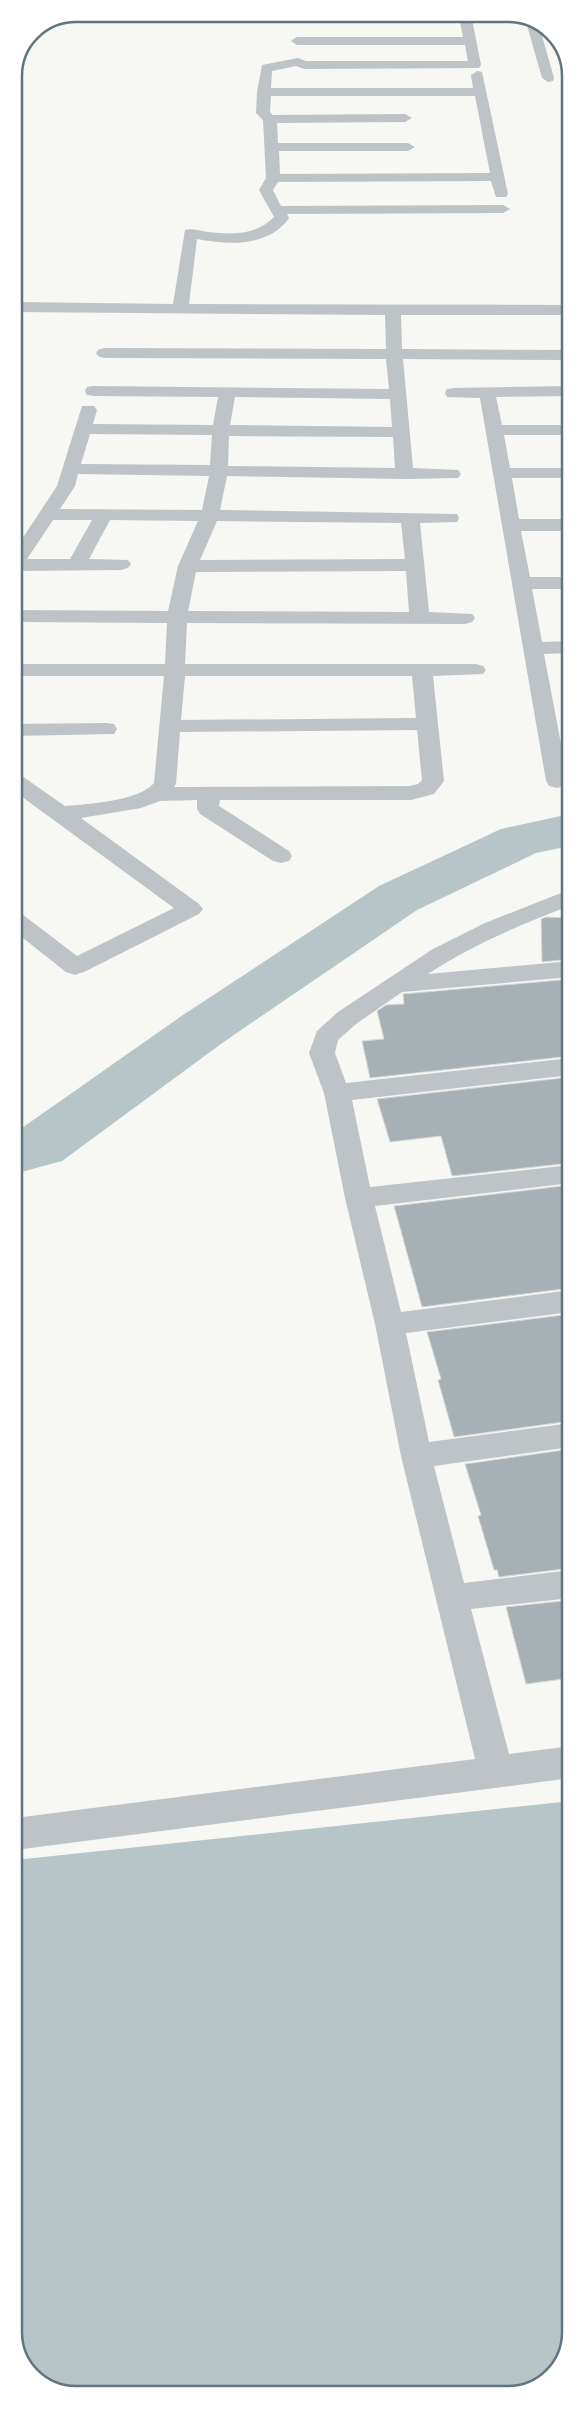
<svg xmlns="http://www.w3.org/2000/svg" width="585" height="2409" font-family="'Varela Round',sans-serif">
<style>
.water{fill:#b7c5c8}
.lines{fill:none;stroke-linecap:round;stroke-linejoin:round}
.river{fill:#b7c5c8;fill-rule:evenodd}
.building{fill:#a7b1b5;stroke:#d8d8d6}
.minor{fill:#bdc3c6;fill-rule:evenodd}
.rim{fill:none;stroke:#62757e;stroke-width:2.5}
</style>
<rect width="100%" height="100%" fill="#f7f7f4"/>
<path class="water" d="M571 1801V2333L556 2374 520 2394 72 2395 35 2379 15 2344V1860Z"/>
<g class="lines">
<path class="river" d="M570 814V846L536 853 417 910 225 1041 62 1161 14 1174V1131L19 1130 183 1015 379 886 501 829Z"/>
</g>
<path class="building" d="M546 917 571 918V959L542 962 541 919Z
M571 979V1056L370 1078 362 1041 384 1039 377 1011 386 1005 404 1004 403 994Z
M571 1077V1163L452 1176 441 1136 390 1142 377 1099Z
M571 1185V1288L422 1307 394 1206Z
M571 1314V1421L454 1437 438 1380 441 1379 427 1332Z
M571 1449V1568L499 1577 497 1570H494L478 1516 481 1515 465 1464Z
M571 1600V1678L526 1684 506 1607Z"/>
<g class="lines">
<path class="minor" d="M297 14H471L481 65 479 68 304 69 296 66 272 71 271 88H473L471 75 477 71 482 72 508 194 506 197H496L491 181 278 182 273 190 281 206 503 205 510 209 503 213 287 214 289 218C269 247 228 245 197 239L189 304 570 305V315H401L402 349 570 350V360L403 359 413 468 458 470 461 474 458 478 405 479 227 476 220 510 457 514 459 518 457 522 420 523 429 612 472 614 475 618 472 622 465 624 187 623 185 664H476L483 666 486 670 483 674 433 676 444 781 434 794 411 800H220L219 806 289 851 292 856 289 861 281 863 273 861 200 814 197 809V800L160 801 141 808 81 818 199 904 203 909 199 914 84 972 75 975 66 972 14 931V912L22 914 77 956 174 908 14 791V774L22 776 65 806C88 804 139 801 154 783L164 676H14V664H165L167 623 14 622V610L168 611 178 566 198 521 110 520 89 559 128 560 131 564 128 568 121 570 14 571V551L57 486 82 406H94L97 410 93 424 213 425 218 397 93 396 87 395 85 391 87 387 93 386 389 389 386 359 104 358 98 356 96 353 98 350 104 348 386 349 385 315 14 312V302L173 304 185 230C192 228 200 231 208 232 232 235 256 235 274 217L259 190 266 178 263 120 256 113 257 92 262 65 298 58 306 61H468L465 45H297L291 41 297 37H463L460 22 293 21 291 18 293 15ZM271 96H475L490 173 280 174 279 151H408L415 147 408 143H278L277 123 405 122 412 118 405 114 273 115 270 112ZM235 397 390 399 392 427 230 425ZM90 434 212 435 210 465 81 464ZM229 436 393 437 395 468 228 466ZM78 474 209 476 202 510 60 509 75 486ZM53 520H92L70 559H27ZM217 521 401 523 405 559 200 560ZM406 571 409 612 188 611 196 572ZM185 676H412L416 718 181 720ZM417 730 422 780 418 784 410 786 174 787 176 784 180 732Z
M528 20 539 25 554 78 553 81 548 82 542 78 526 22Z
M570 386V396L496 397 502 425H570V435H504L510 468H570V478H512L519 519H570V531H521L530 577H570V589H532L542 642 570 641V653L544 654 568 781 565 786 557 788 549 786 546 781 480 398 447 397 445 393 447 389 453 388Z
M106 723 114 724 117 729 114 734 14 736V724Z
M571 889V905C521 925 473 944 428 974L571 961V977L402 992 356 1024 338 1040 335 1053 346 1083 571 1058V1075L352 1100 370 1187 571 1165V1183L375 1206 401 1312 571 1290V1312L406 1333 429 1442 571 1423V1447L434 1466 464 1583 571 1570V1598L471 1609 509 1754 571 1746V1778L15 1850V1818L475 1759 401 1456 375 1324 345 1198 324 1093 309 1053 317 1031 338 1012 433 949 485 923Z"/>
</g>
<path d="M0 0H585V2409H0ZM76 22H508A54 54 0 0 1 562 76V2332A54 54 0 0 1 508 2386H76A54 54 0 0 1 22 2332V76A54 54 0 0 1 76 22Z" fill="#fff" fill-rule="evenodd"/>
<path class="rim" d="M76 22H508A54 54 0 0 1 562 76V2332A54 54 0 0 1 508 2386H76A54 54 0 0 1 22 2332V76A54 54 0 0 1 76 22Z"/>
</svg>
